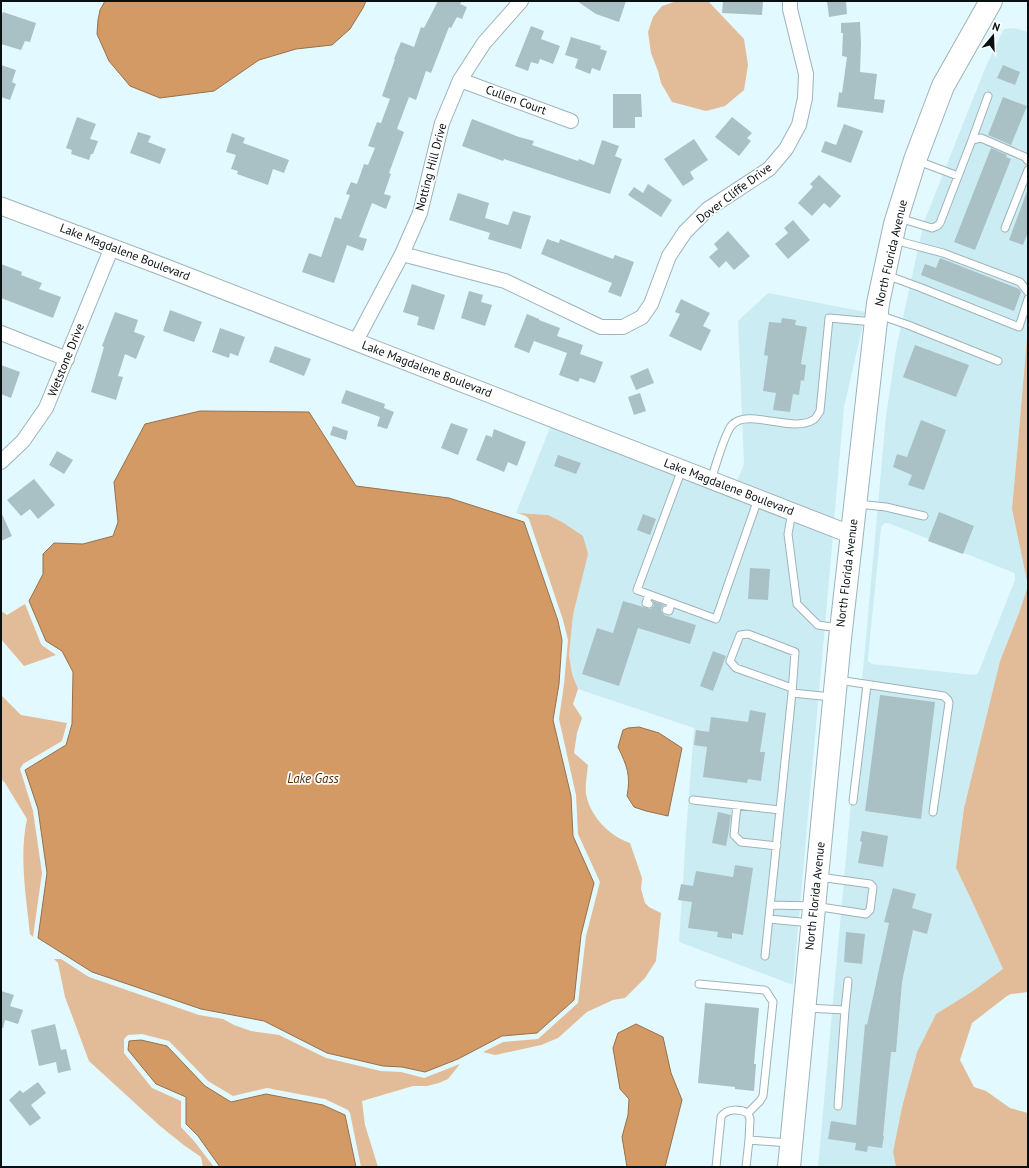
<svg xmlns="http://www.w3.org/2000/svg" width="1029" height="1168" font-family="'PT Sans',sans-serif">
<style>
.built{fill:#ccecf4;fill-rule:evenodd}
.green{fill:#e2bb98}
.water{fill:#d39a65;stroke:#96714c}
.building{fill:#a9c0c5}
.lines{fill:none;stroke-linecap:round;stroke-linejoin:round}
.service-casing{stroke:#9db3b8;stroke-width:9}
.minor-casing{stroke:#9db3b8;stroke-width:16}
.tertiary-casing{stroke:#9db3b8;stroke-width:19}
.primary-casing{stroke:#9db3b8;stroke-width:24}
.service{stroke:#fff;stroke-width:7}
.minor{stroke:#fff;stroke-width:14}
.tertiary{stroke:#fff;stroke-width:17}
.primary{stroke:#fff;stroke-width:22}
.labels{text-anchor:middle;stroke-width:3.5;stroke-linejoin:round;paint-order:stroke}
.street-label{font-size:12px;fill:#081012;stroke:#fff}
.water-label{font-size:13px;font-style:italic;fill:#542e02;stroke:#fff}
</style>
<rect width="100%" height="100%" fill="#e2f9ff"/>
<path class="built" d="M1014 28 1028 32V326L1019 431 1012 509 1028 586 1019 613 1000 661 964 808 956 868 970 897 1003 969 973 991 936 1014 917 1052 902 1107 893 1152 896 1167H818L886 416 896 349 924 222 986 66 1004 29ZM885 523H888L1012 572 1015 574V580L979 671 977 674 974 675 872 664 868 661V658L881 529V527Z
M768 293 866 312 844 407 834 521 736 483 744 464 738 321Z
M551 425 833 535 793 985 679 942 686 833 694 728 578 689 572 674 569 655 573 615 580 587 548 515 516 513Z"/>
<path class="green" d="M677 1H708L744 39 748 65 744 90 725 106 706 111 672 102 661 83 658 71 651 53 648 32 653 17 662 6Z
M1028 326V992L1011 994 1007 996 972 1023 960 1060 974 1087 986 1091 1010 1108 1028 1113V1167H896L893 1152 902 1107 917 1052 936 1014 973 991 1003 969 970 897 956 868 964 808 1000 661 1019 613 1028 586 1012 509 1019 431Z
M517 513 548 515 562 522 583 536 588 554 573 615 569 655 572 674 578 689 573 704 582 718 577 733 574 753 588 765C587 773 585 786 586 794 590 816 609 836 630 843L642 878 641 889 645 903 649 907 661 913 656 961 645 978 625 998 613 1000 587 1012 558 1038 541 1045 495 1055 483 1052 503 1042 538 1039 578 1003 586 936 600 882 578 834 576 795 559 719 564 684 568 640 563 620 529 519 526 516Z
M25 604 41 644 43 646 56 655 24 666 1 639V611L7 615Z
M1 695 21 715 67 723 62 741 23 764 20 769 33 811 42 873 33 937 30 934C26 896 19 856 27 819L5 783 1 779Z
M54 959H61L89 977 199 1015 223 1019 234 1025 251 1031 279 1035 326 1058 381 1071 401 1072 424 1078 460 1064 448 1079 439 1083 427 1086H413L362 1101 365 1125 378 1167H361L350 1113 348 1110 325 1099 267 1088 233 1096 208 1081 169 1041 142 1034 128 1035 124 1039V1053L152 1088 181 1101V1127L194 1141 214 1167H203L201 1157 185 1146 160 1126 89 1061 65 997 58 963Z"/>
<path class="water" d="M105 1H366L363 8 350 29 332 45 296 49 259 60 214 91 160 98 130 86 109 61 97 34 98 20 100 10Z
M200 411 309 412 356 486 449 498 524 522 558 621 562 640 559 684 553 720 571 796 573 836 594 883 581 935 574 1000 537 1033 502 1036 458 1059 425 1072 402 1067 383 1066 327 1053 264 1021 201 1009 92 972 38 938 47 873 38 809 25 770 66 745 72 724 73 672 62 651 46 641 29 601 43 574V554L54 543 83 544 113 536 118 522 114 482 145 424Z
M639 727 659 733 682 748 668 816 646 811 634 807 627 796C631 775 627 766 618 747L623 730 628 728Z
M636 1024 663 1037 671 1073 682 1100 665 1167H627L622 1137 628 1115 629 1099 620 1089 613 1048 618 1033Z
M141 1040 167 1046 205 1086 231 1102 266 1094 323 1105 345 1115 356 1167H220L198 1136 186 1124V1097L156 1084 128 1050 129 1041Z"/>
<path class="building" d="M438 1H462L460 4 467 7 462 19 457 17 451 28 449 27 431 73 426 71 416 100 409 97 397 129 404 132 389 173 391 174 384 194 391 196 386 209 372 203 359 237 367 239 363 251 347 245 334 283 302 272 309 253 321 257 335 217 341 219 350 195 346 194 351 182 357 184 364 164 368 165 375 148 368 146 377 122 381 123 390 99 382 96 395 59H394L401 42 414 47 421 27 424 28Z
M577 1H626L619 22 596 14Z
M723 1H763L762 15 722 13Z
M827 1H846L847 14 829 17Z
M3 12 36 23 30 42 25 41 21 50 1 44V17Z
M860 22 861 44 860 72 877 74 874 99 885 100 883 113 837 107 839 92 842 93 847 57 842 56 843 33H841V23Z
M531 26 544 31 541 39 560 46 553 64 540 59 538 64 531 62 528 71 515 66Z
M571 37 601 46 600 49 607 51 600 71 592 68 590 74 575 68 578 59 565 55Z
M1 65 16 70 12 82 16 84 10 100 1 97Z
M1003 65 1020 72 1015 85 997 78Z
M613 94H641L642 117H635V128H613Z
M1003 97 1027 106 1011 145 988 135Z
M77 117 96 124 90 139 98 141 93 154H91L89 160 71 154 72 150 66 148Z
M732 117 752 133 747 138 751 141 739 156 715 137Z
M472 119 519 137 534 141 532 145 578 161 579 159 594 165 602 140 619 146 615 156 622 159 610 194 504 159 503 161 462 146Z
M844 124 863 131 851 163 821 152 825 141 836 145Z
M138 132 151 136 148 142 166 149 160 164 130 153Z
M232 133 245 138 243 143 289 160 284 173 273 169 268 185 237 174 238 171 231 169 236 155 226 152Z
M694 139 708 160 690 172 694 179 683 186 664 159Z
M991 148 1007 155 1006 157 1011 159 975 250 954 242Z
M819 175 841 196 830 208 824 203 812 216 798 203 813 187 810 184Z
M648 184 672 200 661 217 628 195 634 187 643 193Z
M1027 191 1028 232 1023 245 1009 240Z
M458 193 489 203 485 218 508 225 513 211 531 216 521 249 488 239 490 233 449 220Z
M793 220 810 240 788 259 775 244 788 233 784 228Z
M728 231 750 256 734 270 726 261 719 268 709 257 718 249 714 244Z
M547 239 559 243 560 239 613 259 615 255 634 262 621 297 608 292 612 283 541 254Z
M940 258 1019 289 1021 292 1014 311 921 275 925 264 936 268Z
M1 264 22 272 21 275 42 283 39 289 61 297 53 318 1 298Z
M412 284 445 295 434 330 417 325 419 317 403 312Z
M469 291 483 295 481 302 492 305 485 326 461 318Z
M681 299 710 313 703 326 711 330 701 351 669 336 680 314 675 312Z
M170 310 202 322 194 342 163 331Z
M115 312 138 320 134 332 145 336 136 359 125 354 118 376 123 377 116 400 91 392 104 347 102 346Z
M527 314 539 319V320L560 328 557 336 583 345 580 354 603 362 595 383 580 378 578 382 559 375 567 353 534 341 529 353 514 347Z
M782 318 796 320 795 325 807 327 801 364 806 365 804 381 801 380 799 395 793 394 790 412 773 410 776 393 763 391 768 356 764 355 769 322 781 323Z
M220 328 245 337 238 356 230 353 229 358 212 352Z
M915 345 969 365 956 397 903 377Z
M275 346 311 359 304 376 269 362Z
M1 365 20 372 11 398 1 394Z
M648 368 654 383 636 390 630 376Z
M346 390 385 404 384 408 394 412 387 429 377 426 380 417 341 403Z
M640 393 646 411 634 415 628 397Z
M921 420 946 430 924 490 908 485 912 475 893 467 897 454 907 457Z
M451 423 468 429 458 455 441 448Z
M333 426 348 431 346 440 330 435Z
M494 429 526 442 517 466 508 462 504 472 476 460 486 435 492 437Z
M57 451 73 460 64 474 49 465Z
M558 455 581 463 576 474 554 466Z
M34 479 55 505 38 519 30 509 21 516 7 500Z
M1 512 12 536 1 541Z
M939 512 974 526 963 554 928 541Z
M643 514 656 519 650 535 637 530Z
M750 568 770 569 768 600 748 599Z
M623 601 650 609 654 606 653 601 664 605 661 608V611L664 615 696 625 690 644 638 628 619 686 582 674 597 628 613 633Z
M713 651 726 656 713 691 700 686Z
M880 695 935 702 921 819 865 811Z
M750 710 766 713 760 752H765L761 781 748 779 747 783 703 777 707 747 694 745 696 730 709 732 711 717 748 722Z
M718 812 731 815 729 830 726 846 712 843Z
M862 831 888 836 883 867 858 863 862 842 860 841Z
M735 865 753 868 743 935 732 933V939L717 937 718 932 688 928 692 902 678 900 681 884 693 886 696 871 733 877Z
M893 888 916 894 912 908 932 914 927 934 913 930 902 982 896 1052H891L883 1136H884L882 1148 868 1146 867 1152 855 1150 856 1143 828 1139 831 1121 856 1125 865 1024 867 1025 889 923 884 922Z
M846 932 865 934 862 964 844 962Z
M1 991 14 995 10 1006 23 1010 18 1024 5 1020 3 1028H1Z
M705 1003 759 1008 754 1064H756L754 1091 735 1089V1087L698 1083Z
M55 1024 61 1050 66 1049 71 1070 58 1073 56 1062 39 1066 31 1030Z
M38 1082 46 1093 31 1105 41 1118 30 1126 9 1100 20 1090 23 1093Z"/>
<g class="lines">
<g class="service-casing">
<path id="service" d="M972 140 988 96
M918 161 958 176
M899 218 932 228 937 226 940 223 972 140 981 138 1025 157 1028 161
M1005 228 1028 170
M894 240 943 253 1020 282 1028 292
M886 275 919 287 1019 327 1028 299
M879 315 908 325 998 361
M682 469 637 590 716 619 758 499
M711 480C715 468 725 432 732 425 748 408 791 433 813 420 816 419 818 414 820 411L829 318 874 322
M858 504 886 507 924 516
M792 512 788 534 797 604 818 625 838 628
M649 604 646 603 649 595
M666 610 669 611 671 603
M838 680 944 696 948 700 949 703 933 812
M792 693 795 652 748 634 740 635 730 661 736 668 792 688
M693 800 780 810
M853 801 867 685
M737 805 734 835 741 842 777 846
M771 905 814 906 866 914 870 910 873 887 870 884 819 877
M769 919 811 923
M765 956 792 693 832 697
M699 984 764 990 766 991 773 1002 763 1096 760 1101 748 1113
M806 1008 845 1010 838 1106
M845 1010 848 981
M716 1167 721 1117C726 1108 740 1109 748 1113L750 1119 749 1140 789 1143
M746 1167 749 1140"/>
</g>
<g class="minor-casing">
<path id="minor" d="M460 80 571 121
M402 254 505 281 601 327H623L642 317 651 304 669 256 685 232 708 209 769 169 786 149 799 125 805 98 806 74 790 9V1
M1 333 67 359
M356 341 402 254 420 213 442 123 460 80 484 43 521 1
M1 462 23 441 46 408 112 247"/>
</g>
<g class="tertiary-casing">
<path id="tertiary" d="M1 206 161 266 852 535"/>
</g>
<g class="primary-casing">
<path id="primary" d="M789 1167 840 639 878 303 895 224 915 160 943 86 991 1"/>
</g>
<use href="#service" class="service"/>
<use href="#minor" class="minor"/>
<use href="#tertiary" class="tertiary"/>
<use href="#primary" class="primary"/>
</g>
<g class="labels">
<g class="street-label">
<text transform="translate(516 100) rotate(20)" y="4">Cullen Court</text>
<text transform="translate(431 167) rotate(-75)" y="4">Notting Hill Drive</text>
<text transform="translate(734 193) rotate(-37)" y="4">Dover Cliffe Drive</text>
<text transform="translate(125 252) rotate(21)" y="4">Lake Magdalene Boulevard</text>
<text transform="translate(891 253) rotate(-77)" y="4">North Florida Avenue</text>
<text transform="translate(66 360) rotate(-68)" y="4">Wetstone Drive</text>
<text transform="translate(427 369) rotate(21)" y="4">Lake Magdalene Boulevard</text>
<text transform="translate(729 487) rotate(21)" y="4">Lake Magdalene Boulevard</text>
<text transform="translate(847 573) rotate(-83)" y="4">North Florida Avenue</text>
<text transform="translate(815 896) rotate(-84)" y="4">North Florida Avenue</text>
</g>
<g class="water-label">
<text x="313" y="783">Lake Gass</text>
</g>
</g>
<rect width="1029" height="1168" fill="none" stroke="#081012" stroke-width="4"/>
<g transform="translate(993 36) rotate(19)" stroke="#ffffff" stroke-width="3" paint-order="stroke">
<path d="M0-3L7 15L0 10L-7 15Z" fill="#081012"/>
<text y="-6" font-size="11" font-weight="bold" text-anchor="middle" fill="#081012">N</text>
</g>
</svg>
